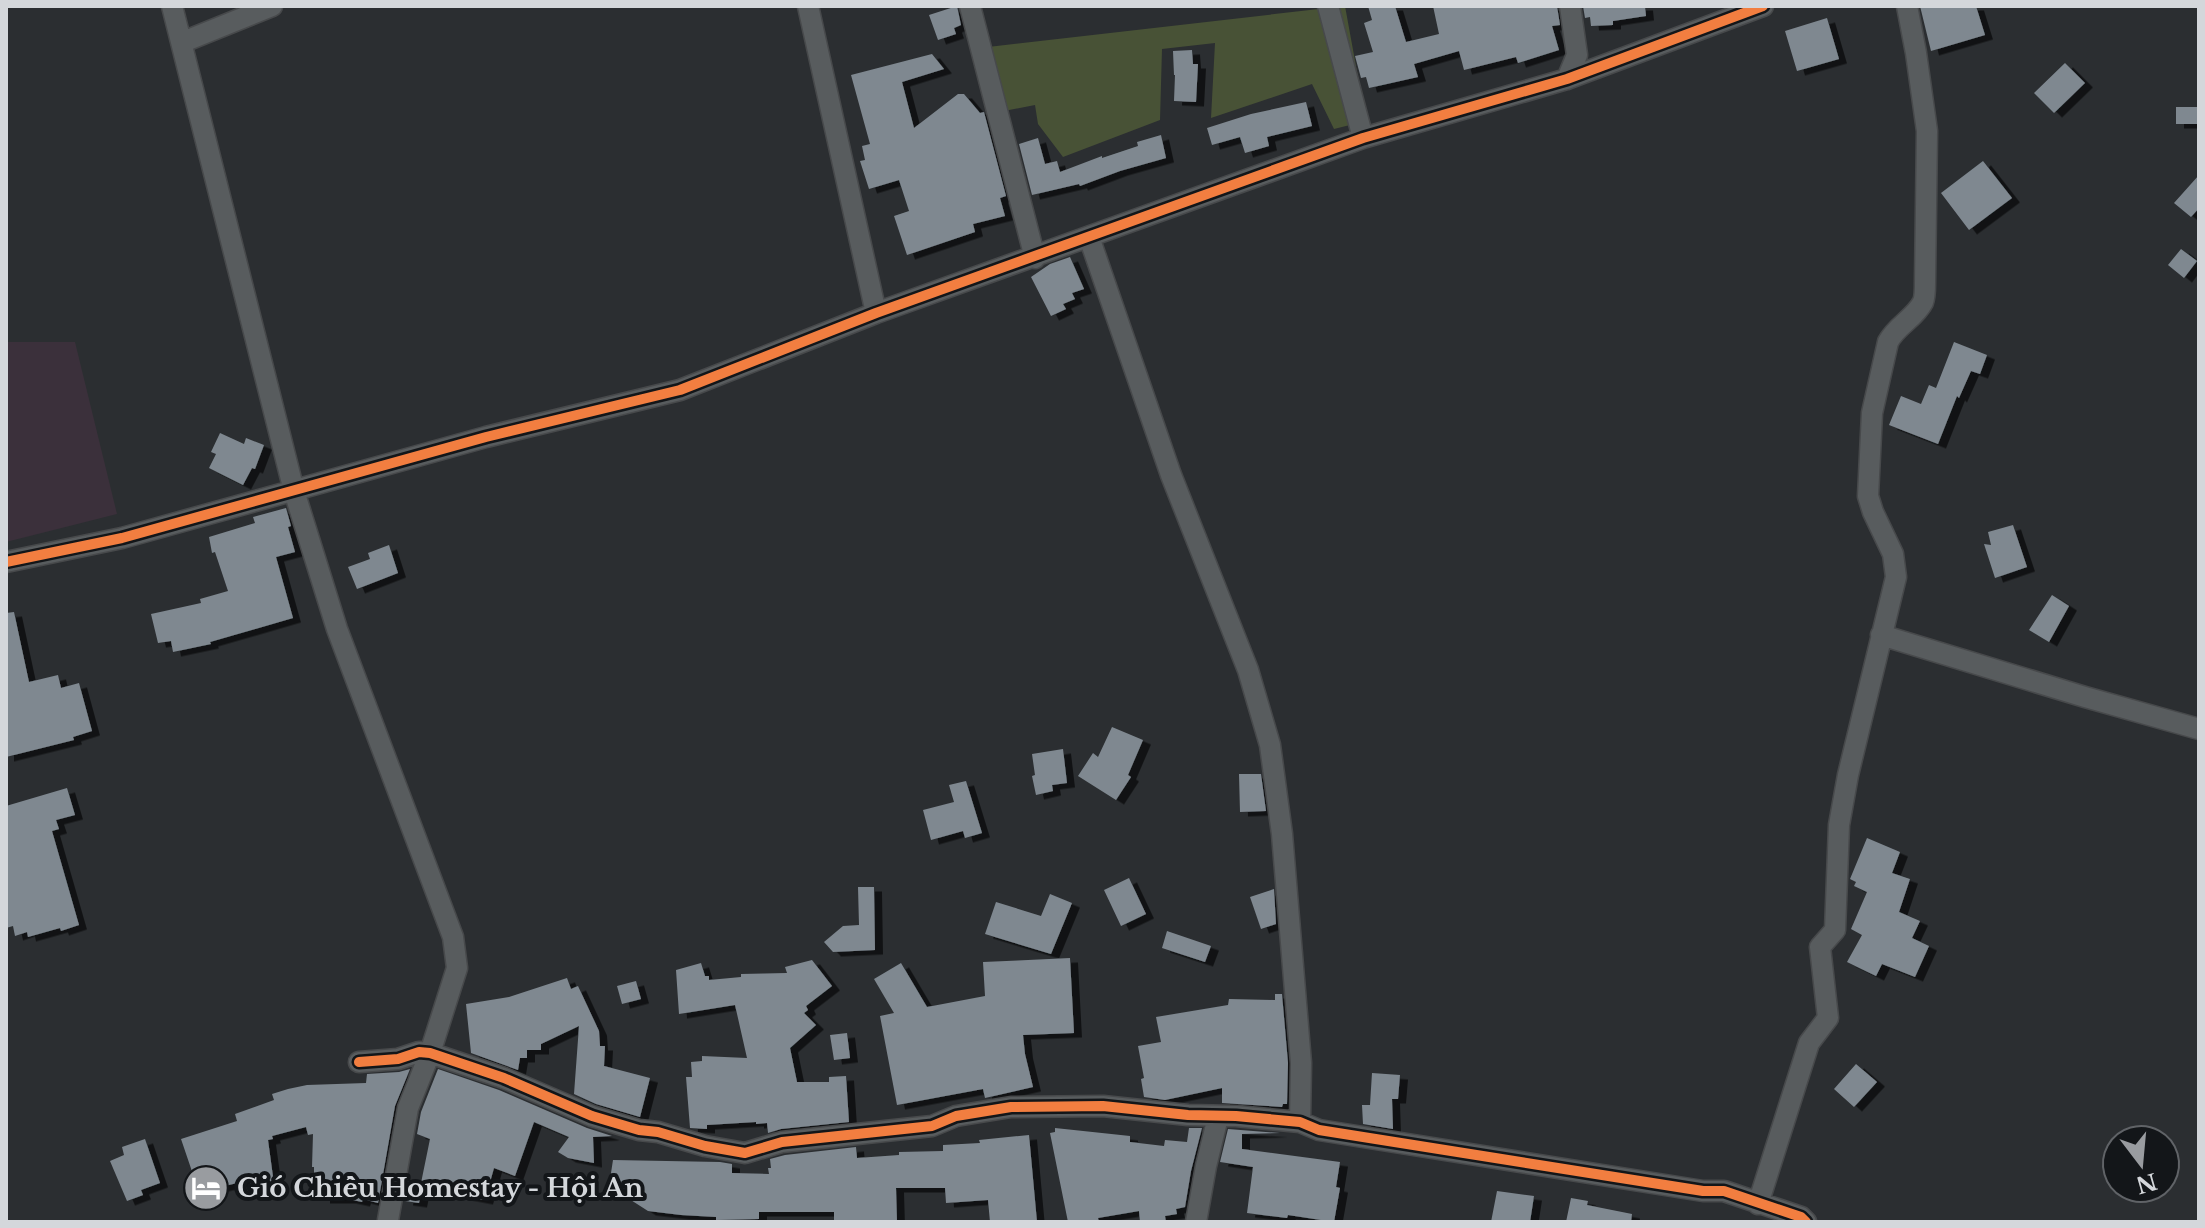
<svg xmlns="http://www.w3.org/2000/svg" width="2205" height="1228" font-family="'Libre Baskerville',serif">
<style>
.industrial{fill:#3b303b}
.green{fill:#485236}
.building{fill:#7f8890;filter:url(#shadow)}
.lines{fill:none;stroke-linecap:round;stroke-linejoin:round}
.street-casing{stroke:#47494b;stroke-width:23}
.street{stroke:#585c5e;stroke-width:20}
.cycleway-casing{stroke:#131619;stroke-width:15}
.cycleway{stroke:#f27e40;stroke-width:10}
.labels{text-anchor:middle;stroke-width:8;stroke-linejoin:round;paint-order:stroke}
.poi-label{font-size:26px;font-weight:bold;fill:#d4d7db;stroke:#131619;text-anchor:start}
</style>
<defs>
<filter id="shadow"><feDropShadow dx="8" dy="4.5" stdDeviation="0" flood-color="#0009"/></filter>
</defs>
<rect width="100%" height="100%" fill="#2b2e31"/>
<path class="industrial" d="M6 342H75L117 514 6 542Z"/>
<path class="green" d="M1345 6 1366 121 1334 129 1312 84 1211 118 1215 43 1162 49 1160 120 1063 157 1038 124 1035 105 999 112 988 47Z"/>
<path class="building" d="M957 6 961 25 954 28 956 34 938 40 929 15Z
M1368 6H1395L1406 42 1439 34 1433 6H1557L1560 25 1552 26 1559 50 1518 63 1516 57 1464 70 1459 51 1414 64 1418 77 1369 88 1366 77 1361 78 1355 56 1373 52 1364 23 1372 20Z
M1583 6H1645L1646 16 1613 21V25L1591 26 1590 17 1585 18Z
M1920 6H1976L1985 35 1931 51Z
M1827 18 1839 59 1797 71 1785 31Z
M1192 50 1193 64H1198L1196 102 1174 101 1175 75H1174L1173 51Z
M932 54 944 69 902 82 914 128 958 94H964L980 113 984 112 1006 196 1000 198 1005 216 973 224 975 232 907 255 894 216 909 211 899 180 869 189 860 161 865 160 862 146 870 144 851 75Z
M2065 63 2085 83 2054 113 2034 93Z
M1306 102 1312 126 1267 137 1269 146 1245 153 1240 137 1212 145 1207 128 1251 114Z
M2176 107H2199V124H2176Z
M1161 135 1166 158 1120 171 1080 186 1079 184 1032 195 1019 144 1038 138 1045 164 1057 161 1060 172 1102 156V158L1138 146 1137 142Z
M1983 161 2012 198 1969 230 1941 193Z
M2199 175V208L2191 217 2174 203Z
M2181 249 2197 261 2184 278 2168 265Z
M1070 257 1084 289 1072 293 1075 299 1063 304 1066 309 1051 316 1031 277 1050 264Z
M1954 342 1987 355 1980 374 1971 371 1959 398 1957 396 1938 444 1889 425 1901 396 1921 404 1929 385 1936 388Z
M220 433 244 444 246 438 264 445 255 469 252 468 243 485 209 468 216 454 211 452Z
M286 508 291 526 288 527 295 552 276 557 293 618 210 642 211 644 173 652 171 641 158 643 151 614 201 603 200 599 228 591 215 552 212 553 209 537 255 523 253 517Z
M2013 525 2027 567 1995 578 1984 544 1991 545 1988 532Z
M389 545 398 573 357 589 348 567 370 559 368 553Z
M2052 595 2069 606 2049 642 2029 630Z
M14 612 29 682 58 675 61 688 79 683 92 731 73 737 74 740 6 757V613Z
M1112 727 1143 740 1128 775 1131 777 1116 800 1078 776 1093 753 1098 757Z
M1063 749 1067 783 1052 785 1053 791 1036 795 1032 776 1035 775 1032 754Z
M1239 774H1261L1266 811 1240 812Z
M966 781 982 833 965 838 963 831 931 840 923 810 954 802 949 785Z
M67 788 75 815 56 820 59 829 52 831 79 925 61 931 60 928 28 937 27 932 15 936 13 926 6 928V806Z
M1867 838 1900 852 1892 873 1910 879 1899 912 1920 921 1912 938 1929 946 1915 977 1882 964 1876 976 1847 962 1862 935 1851 929 1867 892 1854 886 1856 882 1850 879Z
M1129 878 1146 914 1121 926 1104 890Z
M858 887H874L875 950 833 952 824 942 843 926 859 925Z
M1274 889 1276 924 1261 929 1250 897Z
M1050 894 1072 903 1051 954 985 934 996 902 1041 916Z
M1167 931 1211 946 1205 962 1162 948Z
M1070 958 1074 1033 1023 1035 1025 1054 1033 1087 985 1098 983 1089 897 1105 880 1016 894 1013 874 979 901 963 927 1007 985 996 983 962Z
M812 960 832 986 806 1006 808 1010 804 1013 816 1025 790 1048 797 1082H829V1077L846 1076 849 1122 781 1129 768 1133 767 1123 756 1124V1122L707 1125V1129L690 1128 686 1077H692L691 1062 702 1061V1056L747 1058 735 1005 679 1014 676 970 701 963 705 976H709V980L741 977V974L787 973 785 967Z
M567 978 571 989 578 986 599 1031 600 1046H605L604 1066 650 1078 640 1117 596 1104 574 1094 579 1026 541 1044V1050H527V1058H520L518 1070 471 1053 466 1004 509 997Z
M636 981 641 999 622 1004 617 986Z
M1275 994H1282L1288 1063 1287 1104H1283L1282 1107 1222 1103V1088L1165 1100 1144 1097 1141 1079 1144 1078 1138 1046 1161 1042 1156 1017 1228 1005 1229 999 1275 1000Z
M847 1033 850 1058 834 1060 830 1035Z
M1856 1064 1877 1082 1854 1107 1834 1089Z
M410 1069 395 1106 378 1203 363 1199 362 1202 348 1199H322V1189H314V1167H312L313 1134 308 1135 306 1127 272 1136 273 1139 268 1140 274 1184 250 1187V1180L199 1192 181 1139 237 1121 235 1114 274 1100 272 1094 288 1089 307 1085 366 1083 367 1074 399 1072Z
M438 1069 499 1090 587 1128 612 1136 593 1137 594 1163 568 1158 558 1152 569 1137 534 1122 515 1176 494 1168 485 1200 422 1188 419 1203 405 1201 408 1181 421 1183 430 1139 417 1134 421 1112Z
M1372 1073 1400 1075 1398 1099H1392L1393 1129 1363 1124 1362 1105H1370Z
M1055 1128 1130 1136V1142L1164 1146 1165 1140 1187 1142 1189 1128H1202L1191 1171 1185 1207 1176 1209 1177 1214 1165 1216 1166 1222H1140L1139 1211 1098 1218 1099 1222H1068L1050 1133 1055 1132Z
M1228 1129 1280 1133 1242 1134V1149L1340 1162 1336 1187 1340 1188 1334 1222 1288 1215 1287 1218 1247 1213 1253 1167 1220 1162Z
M1029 1135 1037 1222H990L988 1200 946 1203 945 1188H896L897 1222H834V1212H759V1219L716 1220V1217L681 1215 648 1211 609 1186 613 1160 720 1162 732 1164V1173L769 1174 768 1168H771L770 1159 785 1155 856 1147 857 1158 899 1155V1152L943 1151V1145L980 1143 979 1140Z
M145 1139 160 1183 141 1190 143 1195 127 1201 110 1161 124 1155 122 1147Z
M1497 1191 1534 1196 1530 1222H1491Z
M1571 1198 1588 1201 1587 1205 1632 1214 1631 1222H1566Z"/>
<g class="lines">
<g class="street-casing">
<path id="street" d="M172 6 294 491 337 629 453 937 457 968 430 1053 408 1108 388 1220
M808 6 876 313
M970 6 1035 258
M1328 6 1363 138
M183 42 272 6
M1567 79 1577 55 1570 6
M1089 237 1171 475 1248 670 1270 745 1282 834 1301 1063 1300 1122
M6 562 122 538 486 437 680 390 876 313 1363 138 1567 79 1763 6
M1881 635 2085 697 2199 729
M359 1062 398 1059 419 1052 430 1053 504 1078 592 1116 639 1130 658 1132 705 1146 745 1153 782 1142 932 1126 956 1116 1011 1107 1103 1106 1188 1115 1236 1116 1300 1122 1319 1130 1703 1191H1724L1801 1217 1806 1222
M1758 1204 1809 1043 1828 1018 1820 947 1835 930 1839 825 1848 775 1896 577 1893 554 1873 512 1868 496 1872 413 1888 342C1896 326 1915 318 1923 302 1925 297 1925 289 1925 283L1927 131 1916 53 1907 6
M1196 1222 1206 1166 1218 1117"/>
</g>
<use href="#street" class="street"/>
<g class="cycleway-casing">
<path id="cycleway" d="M6 562 122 538 486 437 680 390 876 313 1363 138 1567 79 1763 6
M359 1062 398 1059 419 1052 430 1053 504 1078 592 1116 639 1130 658 1132 705 1146 745 1153 782 1142 932 1126 956 1116 1011 1107 1103 1106 1188 1115 1236 1116 1300 1122 1319 1130 1703 1191H1724L1801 1217 1806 1222"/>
</g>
<use href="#cycleway" class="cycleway"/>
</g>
<defs>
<g id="hotel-disc" transform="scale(2.3)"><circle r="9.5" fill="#999ca0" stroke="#131619"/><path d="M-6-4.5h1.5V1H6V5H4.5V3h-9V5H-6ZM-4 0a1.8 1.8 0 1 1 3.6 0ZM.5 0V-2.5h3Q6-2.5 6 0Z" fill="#fff"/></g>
</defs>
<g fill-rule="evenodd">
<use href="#hotel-disc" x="206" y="1188"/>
</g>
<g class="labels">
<g class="poi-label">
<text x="237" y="1197">Gió Chiều Homestay - Hội An</text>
</g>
</g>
<rect width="2205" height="1228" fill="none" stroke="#d4d7db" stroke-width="16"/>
<g transform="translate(2141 1164) rotate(164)"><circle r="38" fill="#131619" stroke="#606367" stroke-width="2"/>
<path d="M0-6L14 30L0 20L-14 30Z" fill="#999ca0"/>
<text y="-12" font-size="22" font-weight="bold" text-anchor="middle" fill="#d4d7db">N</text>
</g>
</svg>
